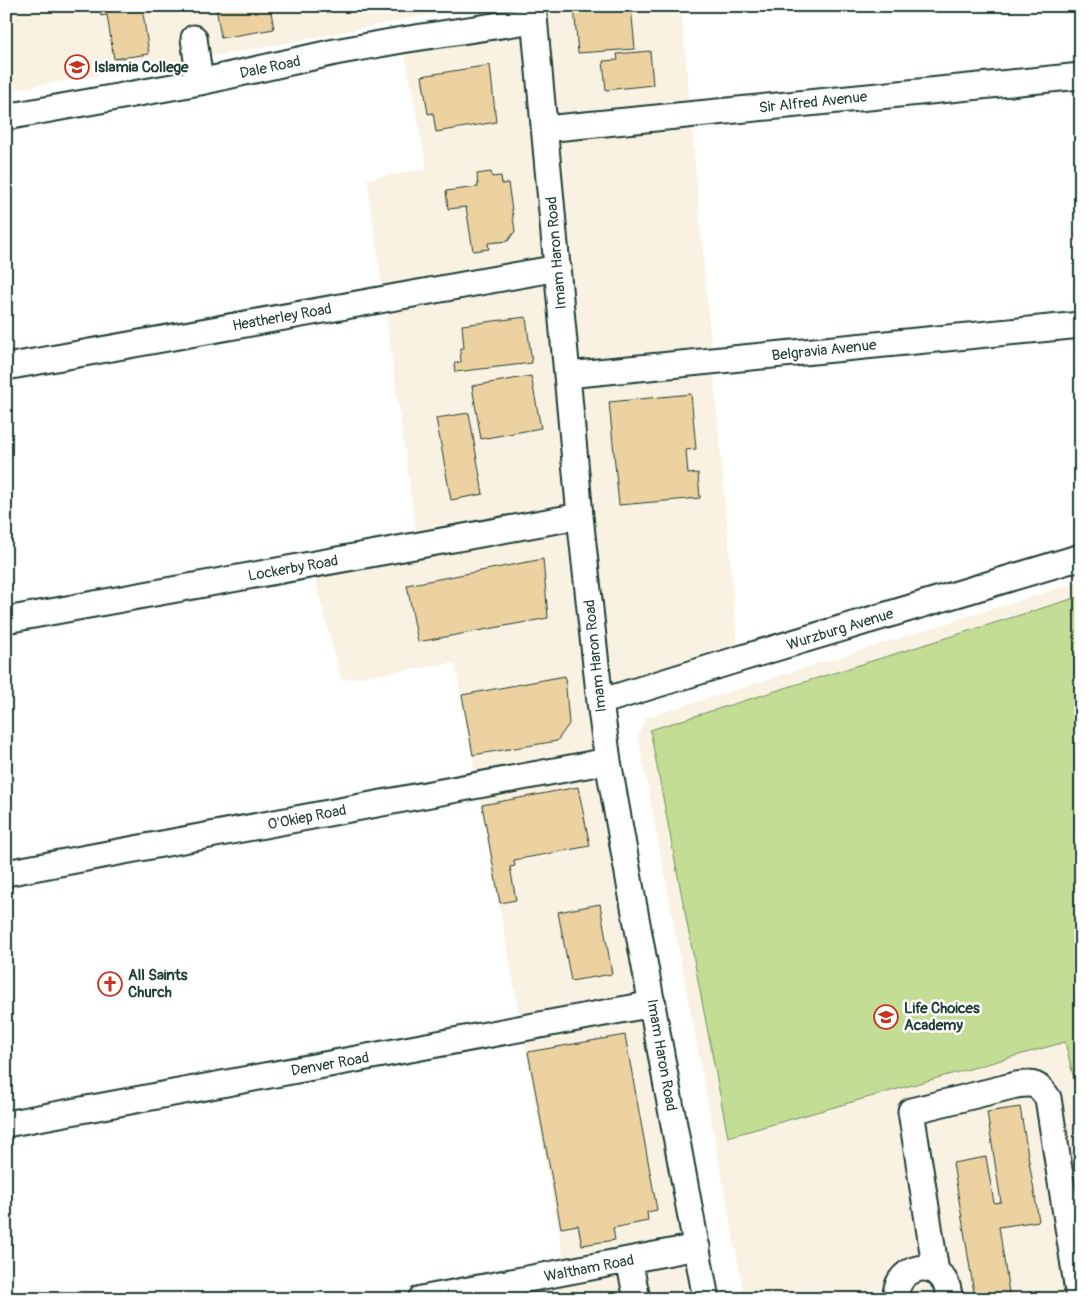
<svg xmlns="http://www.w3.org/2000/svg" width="1087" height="1305" font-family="Pangolin,sans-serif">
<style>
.built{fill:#f9f2e3}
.green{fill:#c4dd94;stroke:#728d64}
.building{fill:#ecd2a1;stroke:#1f3d34}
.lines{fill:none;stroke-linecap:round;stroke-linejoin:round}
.minor-casing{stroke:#1f3d34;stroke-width:29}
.minor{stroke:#fff;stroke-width:25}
.labels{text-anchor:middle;stroke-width:5;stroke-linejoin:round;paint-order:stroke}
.poi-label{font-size:15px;font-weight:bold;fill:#1f3d34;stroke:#fff;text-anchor:start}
.street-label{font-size:15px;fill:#1f3d34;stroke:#fff}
</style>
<rect width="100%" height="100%" fill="#fff"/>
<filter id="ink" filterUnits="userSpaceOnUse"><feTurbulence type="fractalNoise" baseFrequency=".02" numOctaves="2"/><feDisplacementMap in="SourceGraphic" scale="10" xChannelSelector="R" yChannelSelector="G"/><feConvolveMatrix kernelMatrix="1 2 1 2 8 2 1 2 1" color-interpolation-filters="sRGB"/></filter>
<g filter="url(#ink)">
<path class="built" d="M6 6H471L288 43 6 91Z
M533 6H681L739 659 600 702 706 1299H455L566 1272 455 663 341 680 311 564 418 546 367 179 427 169 402 40Z
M1081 581V1299H745L638 736 645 718Z"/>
<path class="green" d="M1081 596V1108L1065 1042 728 1137 650 730Z"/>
<path class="building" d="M100 6H142L149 54 114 59 107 15 101 16Z
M216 6H270L274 29 221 38Z
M574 6H631L635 49 578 53Z
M650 51 653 85 606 90 603 61 618 60 617 54Z
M490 65 496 122 436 132 433 113 428 114 422 76Z
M491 172 492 177 501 176 502 184 508 183 515 231 508 241 488 243 489 249 473 251 466 207 448 209 446 191 478 187 477 174Z
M526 317 532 363 455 372 454 363 461 362 460 348H464L462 325Z
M531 376 541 428 481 439 472 386Z
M691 394 696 449 686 450 688 474 698 473 700 498 619 505 609 402Z
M469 413 483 494 451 500 436 418Z
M543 559 548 618 418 642 407 585Z
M565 676 569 724 557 741 473 755 462 695Z
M578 787 590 846 514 860 515 866 510 867 516 900 500 903 482 805Z
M600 904 612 974 571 981 558 912Z
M625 1035 657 1210 647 1212 648 1221 613 1228 615 1240 582 1245 578 1225 561 1228 528 1052Z
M1020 1107 1039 1221 999 1227 1010 1299H975L953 1163 986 1157 994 1203 1001 1202 987 1112Z"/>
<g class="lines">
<g class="minor-casing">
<path id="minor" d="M533 6 580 516 600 702 608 761 634 907 706 1299
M194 38 200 82
M6 117 200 82 335 52 402 40 534 20
M545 129 1081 76
M6 367 558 268
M567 375 1081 325
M6 620 580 516
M600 702 739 659 1081 557
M6 873 608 761
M6 1124 653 1004
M629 1260 637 1299
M936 1272 911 1111 1016 1085C1035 1083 1037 1083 1048 1098L1079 1298
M421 1299 697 1247
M896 1299C894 1270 929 1257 944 1280 948 1286 949 1292 949 1299"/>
</g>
<use href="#minor" class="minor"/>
</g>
</g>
<defs>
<g id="school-ring" transform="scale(1.25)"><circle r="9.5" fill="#fff" stroke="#c8321e" stroke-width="1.5"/><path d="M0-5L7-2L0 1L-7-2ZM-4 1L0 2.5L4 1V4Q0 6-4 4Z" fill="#c8321e"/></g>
<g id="church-ring" transform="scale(1.25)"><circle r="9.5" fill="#fff" stroke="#c8321e" stroke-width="1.5"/><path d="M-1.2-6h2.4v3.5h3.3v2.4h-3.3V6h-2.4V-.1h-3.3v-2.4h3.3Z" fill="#c8321e"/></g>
<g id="university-ring" transform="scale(1.25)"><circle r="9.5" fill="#fff" stroke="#c8321e" stroke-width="1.5"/><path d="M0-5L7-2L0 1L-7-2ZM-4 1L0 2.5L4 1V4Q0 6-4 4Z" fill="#c8321e"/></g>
</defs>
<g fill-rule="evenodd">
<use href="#school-ring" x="77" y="67"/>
<use href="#church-ring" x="110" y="984"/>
<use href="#university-ring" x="886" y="1017"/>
</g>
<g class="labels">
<g class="poi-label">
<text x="94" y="72">Islamia College</text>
<text x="128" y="980">All Saints<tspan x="128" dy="17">Church</tspan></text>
<text x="904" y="1013">Life Choices<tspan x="904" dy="17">Academy</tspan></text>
</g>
<g class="street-label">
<text transform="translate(270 67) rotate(-12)" y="5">Dale Road</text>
<text transform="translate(813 102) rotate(-6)" y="5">Sir Alfred Avenue</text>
<text transform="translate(556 253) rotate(-95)" y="5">Imam Haron Road</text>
<text transform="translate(282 317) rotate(-10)" y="5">Heatherley Road</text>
<text transform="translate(824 350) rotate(-6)" y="5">Belgravia Avenue</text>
<text transform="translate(293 568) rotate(-10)" y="5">Lockerby Road</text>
<text transform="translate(840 629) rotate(-17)" y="5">Wurzburg Avenue</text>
<text transform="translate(595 656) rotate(-96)" y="5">Imam Haron Road</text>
<text transform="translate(307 817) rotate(-11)" y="5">O'Okiep Road</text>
<text transform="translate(662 1055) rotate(80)" y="5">Imam Haron Road</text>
<text transform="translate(330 1064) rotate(-10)" y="5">Denver Road</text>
<text transform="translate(589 1268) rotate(-11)" y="5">Waltham Road</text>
</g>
</g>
<rect width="1087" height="1305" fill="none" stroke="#fff" stroke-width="25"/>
<rect x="12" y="12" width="1062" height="1280" fill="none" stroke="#1f3d34" stroke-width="2" filter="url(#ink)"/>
</svg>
